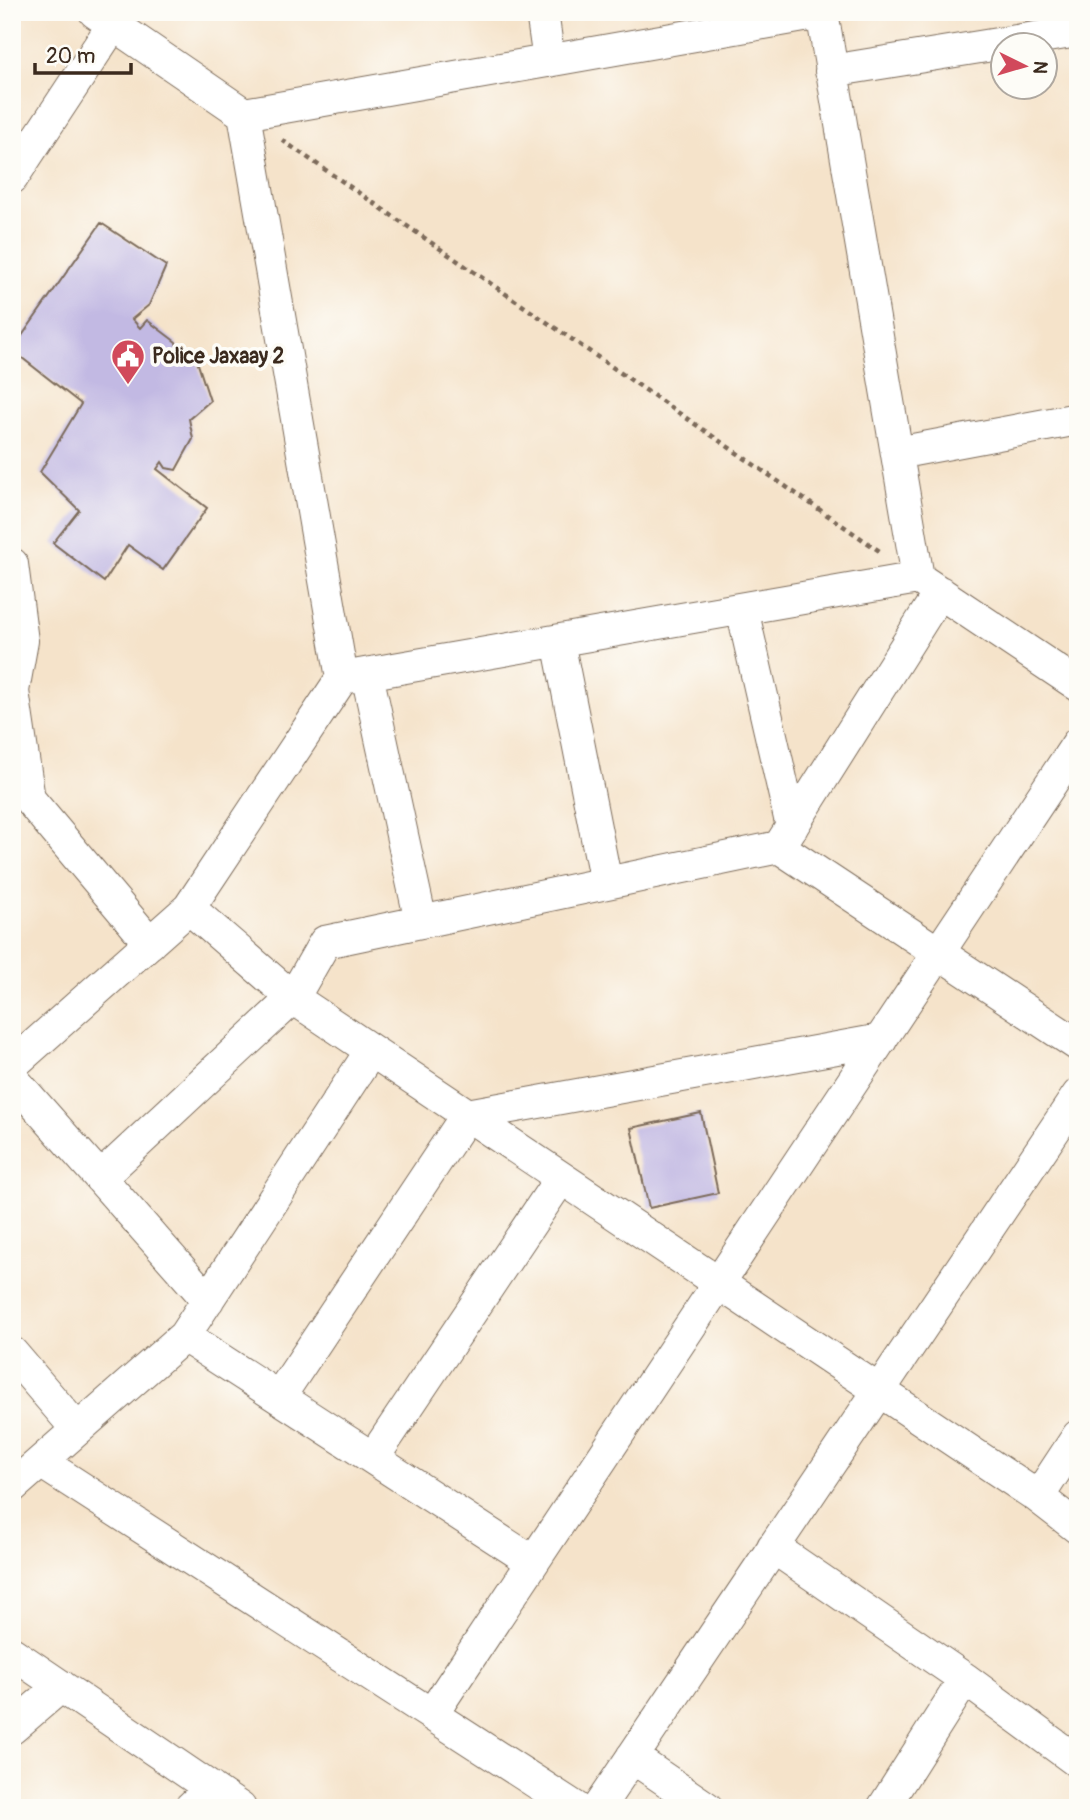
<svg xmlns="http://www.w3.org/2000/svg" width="1090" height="1820" font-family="Pangolin,sans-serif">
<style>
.building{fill:#c2b9e3}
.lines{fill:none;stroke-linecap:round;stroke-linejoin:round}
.minor-casing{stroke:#7c6b5a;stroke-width:34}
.path{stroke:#7c6b5a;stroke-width:4.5;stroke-dasharray:5 5;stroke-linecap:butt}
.minor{stroke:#fff;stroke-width:32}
.labels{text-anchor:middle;stroke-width:7;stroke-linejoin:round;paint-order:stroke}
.poi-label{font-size:21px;font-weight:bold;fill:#3b2a1e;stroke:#fdfcf7;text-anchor:start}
</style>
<rect width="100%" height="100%" fill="#fdfcf7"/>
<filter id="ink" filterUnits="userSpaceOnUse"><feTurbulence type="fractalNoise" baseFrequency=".0143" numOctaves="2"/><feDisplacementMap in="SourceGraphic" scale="14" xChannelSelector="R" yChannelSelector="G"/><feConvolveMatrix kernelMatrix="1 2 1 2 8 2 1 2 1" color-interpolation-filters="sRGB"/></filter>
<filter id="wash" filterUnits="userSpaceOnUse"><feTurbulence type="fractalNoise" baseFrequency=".00686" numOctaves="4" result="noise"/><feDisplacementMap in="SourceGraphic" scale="28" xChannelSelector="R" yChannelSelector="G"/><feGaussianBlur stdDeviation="1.57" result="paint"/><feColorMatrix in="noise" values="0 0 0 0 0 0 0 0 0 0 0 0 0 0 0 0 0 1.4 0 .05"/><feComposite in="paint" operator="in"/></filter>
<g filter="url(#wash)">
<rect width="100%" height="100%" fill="#f5e3ca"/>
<g id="blocks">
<path class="building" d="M101 223 166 266 149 305 132 319 140 328 147 320 176 342 180 361 196 358 210 401 189 419 193 439 176 470 166 468 162 462 157 469 207 508 163 570 128 545 104 582 53 543 79 510 40 472 81 404 12 350Z
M701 1113 718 1193 649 1208 631 1128Z"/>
</g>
</g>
<g filter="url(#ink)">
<use href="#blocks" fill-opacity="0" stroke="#7c6b5a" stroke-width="2"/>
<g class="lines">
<g class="minor-casing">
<path id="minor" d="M95 12 244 114 821 13
M542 12 549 61
M822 12 918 578
M831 71 1078 31
M12 178 113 25
M897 453 1078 419
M12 564 22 641 13 691 29 799 150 943
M742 609 792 827
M558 641 606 883
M367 674 421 922
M342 678 918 578 1078 685
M779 847 940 592
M189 908 293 998 1038 1497 1078 1528
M12 1065 189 908 342 678 244 114
M12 1078 208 1300
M100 1178 293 998 325 942 779 847 1078 1045
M184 1336 533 1562
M12 1353 77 1429
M279 1397 467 1115 881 1040
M373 1458 561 1178
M41 1462 576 1808
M12 1487 184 1336 371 1051
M1038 1497 1078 1436
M773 1547 965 1679 1078 1762
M12 1653 240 1808
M432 1714 1078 743
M12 1728 61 1686
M632 1757 707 1808
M190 1808 211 1788
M598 1808 1078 1095
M883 1808 965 1679"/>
</g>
<path class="path" d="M282 140 881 552"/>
<use href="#minor" class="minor"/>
</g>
</g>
<defs>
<g id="civic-pin" transform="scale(1.75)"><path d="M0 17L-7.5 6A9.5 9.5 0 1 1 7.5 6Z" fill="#d1495b" stroke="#fdfcf7"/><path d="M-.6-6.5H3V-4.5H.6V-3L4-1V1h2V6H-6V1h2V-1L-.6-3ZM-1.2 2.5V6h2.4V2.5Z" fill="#fff"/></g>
</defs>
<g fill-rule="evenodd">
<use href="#civic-pin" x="128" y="356"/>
</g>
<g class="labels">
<g class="poi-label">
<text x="152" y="363">Police Jaxaay 2</text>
</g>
</g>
<rect width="1090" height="1820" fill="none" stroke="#fdfcf7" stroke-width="42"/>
<g transform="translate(1024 66) rotate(95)"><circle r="33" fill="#fdfcf7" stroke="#afa8a0" stroke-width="2"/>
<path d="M0-5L12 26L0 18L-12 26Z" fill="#d1495b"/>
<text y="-10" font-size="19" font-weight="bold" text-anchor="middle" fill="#3b2a1e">N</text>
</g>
<path d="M35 63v10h96v-10" fill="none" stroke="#3b2a1e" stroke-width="3.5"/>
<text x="46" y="63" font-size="21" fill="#3b2a1e" stroke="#fdfcf7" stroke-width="5" paint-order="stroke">20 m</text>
</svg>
